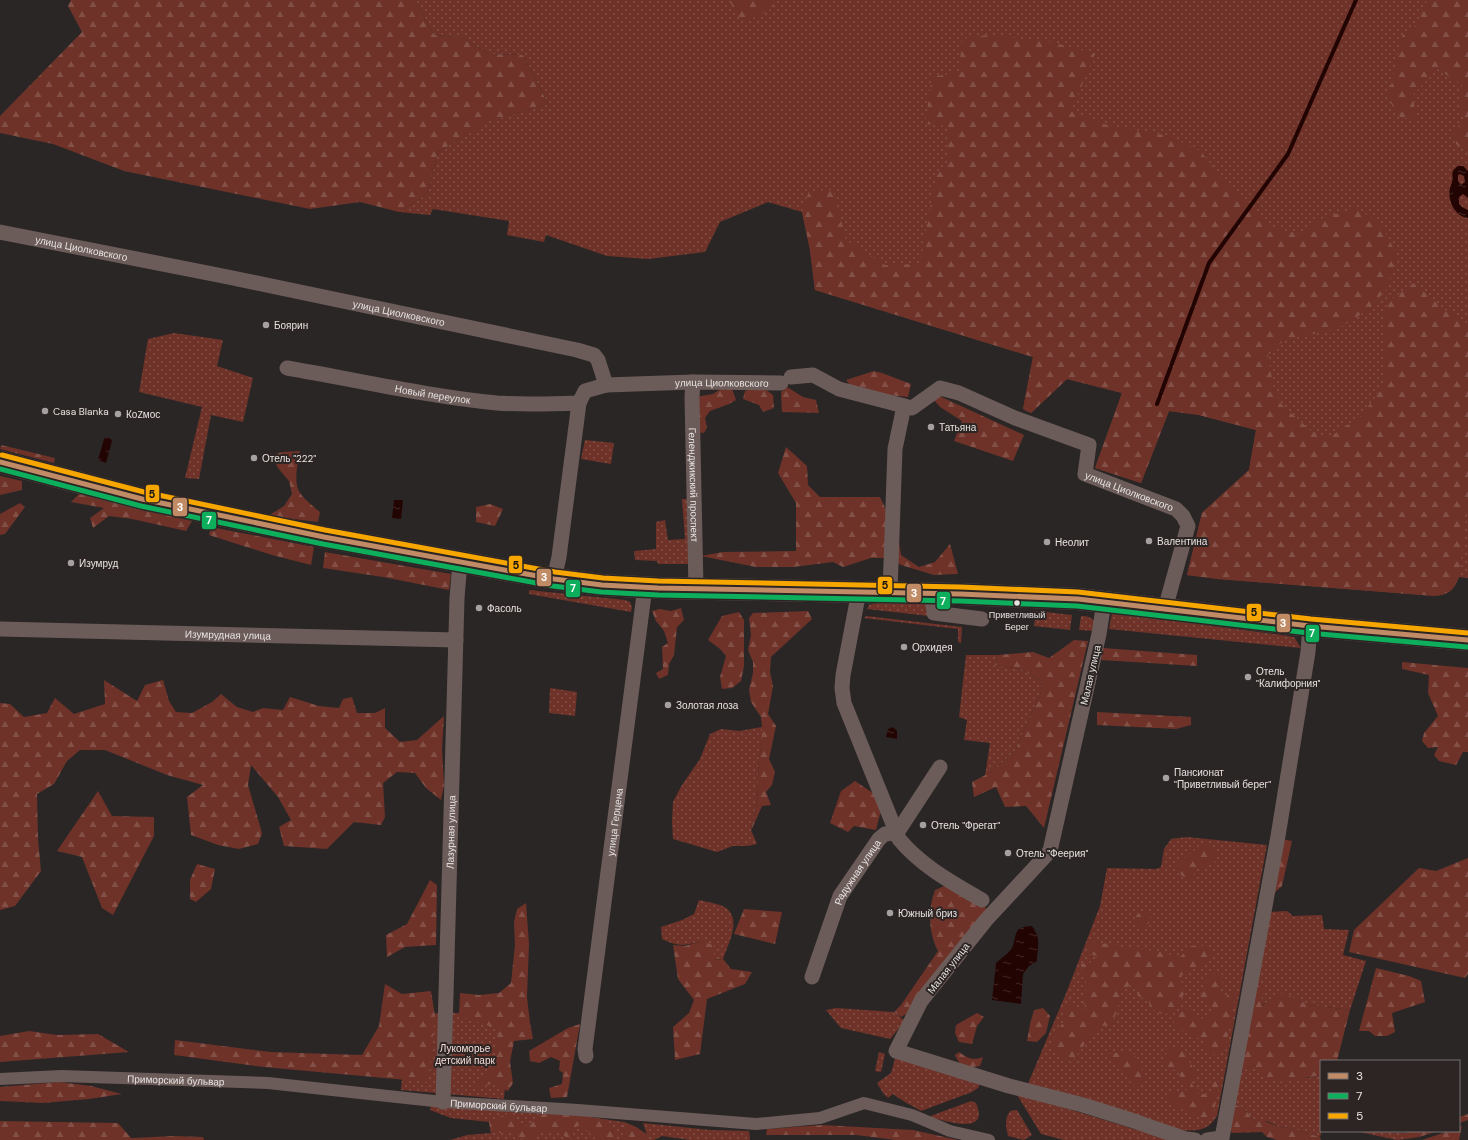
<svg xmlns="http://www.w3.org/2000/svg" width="1468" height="1140" font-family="'DM Sans',sans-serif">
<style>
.green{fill:url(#green-dots)}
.forest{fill:url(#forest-firs)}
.water{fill:url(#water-ripples);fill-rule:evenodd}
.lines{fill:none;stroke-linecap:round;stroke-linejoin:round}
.stream{stroke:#220403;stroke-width:4}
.pedestrian{stroke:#6c5c59;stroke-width:12}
.minor{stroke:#6c5c59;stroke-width:15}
.primary{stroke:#6e5c59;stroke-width:22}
.bus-1-casing{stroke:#2c2524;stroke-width:8}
.bus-2-casing{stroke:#2c2524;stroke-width:8}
.bus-3-casing{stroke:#2c2524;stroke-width:8}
.bus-1{stroke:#c18c65;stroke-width:5}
.bus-2{stroke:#0daf5c;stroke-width:5}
.bus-3{stroke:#f7a600;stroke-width:5}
.poi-dot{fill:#a5a1a0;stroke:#2c2524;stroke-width:1.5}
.bus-dot{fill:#e7e3e2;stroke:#2c2524;stroke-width:1.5}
.labels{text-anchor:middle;stroke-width:4;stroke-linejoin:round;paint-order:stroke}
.bus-label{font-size:9px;fill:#e7e3e2;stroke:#2c2524}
.street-label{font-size:10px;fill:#e7e3e2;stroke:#2c2524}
.poi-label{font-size:10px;fill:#e7e3e2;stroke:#2c2524;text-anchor:start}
.park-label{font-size:10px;fill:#f6dfda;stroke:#2c2524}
.line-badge{stroke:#2c2524;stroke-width:1.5}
.badge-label{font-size:11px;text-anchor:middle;font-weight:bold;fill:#fff}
.pale-badge-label{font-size:11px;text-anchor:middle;font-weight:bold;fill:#111}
</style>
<defs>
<pattern id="green-dots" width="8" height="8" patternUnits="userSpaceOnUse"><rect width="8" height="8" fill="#6e3228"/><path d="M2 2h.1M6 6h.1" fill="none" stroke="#835047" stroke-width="1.8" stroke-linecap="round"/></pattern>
<pattern id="forest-firs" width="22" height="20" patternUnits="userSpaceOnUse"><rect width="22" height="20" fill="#6e3228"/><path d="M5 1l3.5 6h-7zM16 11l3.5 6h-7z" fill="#835047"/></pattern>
<pattern id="water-ripples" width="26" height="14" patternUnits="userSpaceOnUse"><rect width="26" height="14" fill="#220403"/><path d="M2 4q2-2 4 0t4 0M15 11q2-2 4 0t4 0" fill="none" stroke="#422827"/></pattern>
</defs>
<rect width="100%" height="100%" fill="#2a2626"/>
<path class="green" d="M415 0H1468V578L1459 577C1453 591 1449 594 1435 596L1218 579 1187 575 1202 513 1249 470 1256 430 1199 415 1169 411 1141 483 1095 468 1122 393 1067 379 1031 413 1023 409 1033 357 815 290 810 250 802 212 768 202 720 222 705 252 648 259 607 256 546 235 544 242 507 235 509 221 433 209 430 215 399 212 427 194 438 152 489 121 548 104 523 55 489 54 461 37 434 35Z
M174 333 223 340 217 366 253 378 243 422 211 415 199 479 185 478 202 407 139 392 148 339Z
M585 440 614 443 611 464 581 459Z
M682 499H688L689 564H658L657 561 635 560 634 551 656 549V522L665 520 668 540 685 539Z
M529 590 625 600 630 602 632 607 631 612 529 594Z
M924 602 928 604 929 616 867 609 869 605 877 603Z
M1036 611 1072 615 1070 630 1034 626Z
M1112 613 1282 635 1294 637 1301 648 1109 629Z
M866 616 962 627 961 643 958 642V629L864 618Z
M1081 616C1088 616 1091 617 1095 622L1094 631 1079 630Z
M966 655H998L995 665 1021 669 1042 681 1041 692 1015 751 991 772 985 776 990 743 964 740 967 720 959 717Z
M550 688 577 692 575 716 549 713Z
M762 727V742L759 758 757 804 751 830 757 844 747 846H733L717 852 673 839 672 822 673 802 682 785 700 759 710 734 721 729 739 731Z
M1187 837 1267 845 1217 1116C1207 1132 1196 1131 1179 1130L1027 1086 1067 991 1100 906 1107 868 1156 869 1161 867 1164 849 1171 839Z
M699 900C706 902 721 904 726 908 742 920 728 944 723 959L713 960 702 941C684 946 679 947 662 939L661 927 682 920 694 914Z
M1287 911 1293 916 1322 915 1324 929 1349 930 1343 955 1366 961 1350 1010 1309 1005 1283 994 1260 1006 1255 985 1269 912Z
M836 1008 894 1012 905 1021 890 1039 841 1028 826 1010Z
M511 1012 504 1099 401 1090 408 1014Z
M879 1052 885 1054 881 1072 875 1071Z
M896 1055 981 1082 978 1088 972 1092 921 1111C911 1105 902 1101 893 1094L888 1098 883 1093 877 1083 891 1073Z
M1255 1065 1308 1078 1321 1075 1322 1131 1320 1137 1290 1128 1279 1127 1267 1121 1255 1122 1244 1108 1235 1105 1239 1072Z
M1016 1093 1137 1130 1177 1140H1064L1041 1134Z
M433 1101 511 1112 583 1116 624 1122 636 1127 647 1135 643 1123 710 1130 749 1131 750 1140H690L662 1136 654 1140H450L467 1135 491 1133 489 1122 451 1118 430 1110Z
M971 1101 976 1103C991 1137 943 1120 928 1117Z
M1017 1110 1032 1135 1024 1140 1008 1136C1006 1126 1004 1120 1010 1111Z
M1355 1131 1404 1133 1406 1139 1397 1140Z"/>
<path class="forest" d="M71 0H415L434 35 461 37 489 54 523 55 548 104 490 121 438 152 427 194 399 212 360 202 310 209 124 171 53 144 0 133V116L82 32 68 6Z
M730 0H774L773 8 745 22 734 12Z
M1427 0H1468V153L1456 144 1453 131 1465 121 1460 107 1462 85 1438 69 1412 96 1417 119 1400 117 1388 99 1402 36 1417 25Z
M987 35 1052 42 1095 54 1071 111 1107 125 1169 136 1200 151 1223 178 1274 228 1300 234 1323 218 1356 208 1381 224 1397 255 1387 289 1368 310 1337 329 1284 340 1268 355 1273 385 1281 404 1310 430 1328 438 1360 417 1383 387 1385 343 1383 316 1388 302 1414 283 1444 309 1468 324V504L1459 577C1453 591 1449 594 1435 596L1218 579 1187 575 1202 513 1249 470 1256 430 1199 415 1169 411 1141 483 1095 468 1122 393 1067 379 1031 413 1023 409 1033 357 815 290 810 250 802 212 809 191 833 190 846 240 885 265 920 264 936 176 948 164V126L925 124 932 77 959 72 962 39Z
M874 371 882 373 911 384 908 397 856 392 846 380Z
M724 387 732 389 736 400 729 404 710 411 705 418 707 428 704 433 697 432 694 401 701 396 713 394Z
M787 387 803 397 816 400 819 413 782 412 781 392Z
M755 388 766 390 773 395 774 408 763 412 759 405 743 399 745 391Z
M935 394 1024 435 1013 461 954 441 962 421 940 407 934 400Z
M1 445 55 458 54 463 0 449Z
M786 447 807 466 808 485 820 497H880L898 535 901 555 919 567 935 562 950 544 958 574 934 575 901 565 891 558H871L843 567 833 562 793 567H756L701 556 723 552 796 551V503L778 473Z
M300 451C298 461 294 479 298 489 300 496 314 507 320 512L318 522 268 516 284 506 292 494 289 481 278 468 272 455 283 452Z
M0 476 22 481V490L0 495Z
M79 494 192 521 186 531 132 519 109 516 93 528 90 518 104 508 71 502Z
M20 503 25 507 5 534 0 535V514Z
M490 504 503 509 495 526 476 522V507Z
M211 527 314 547 311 565 272 555 209 535Z
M325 552 451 574 449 590 383 577 323 568Z
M681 608 684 620 677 627 674 655 669 664 668 675 659 679 656 673 663 669 662 647 668 643 664 631 656 621 652 611 660 609 671 611Z
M808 611 812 619 771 657 770 672 773 686 768 714 776 726 769 759 775 772 772 785 766 792 771 805 762 806 751 831 757 804 759 758 762 742V727L761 717 751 702 749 690 753 673V662L748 650 751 635 749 618 753 613Z
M739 612 744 620V666L741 681 732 688 722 689 720 677 726 656 720 649 708 640 722 616Z
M1074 640 1088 641 1044 828 1026 806 1005 807 996 787 974 797 972 782 991 772 1015 751 1041 692 1042 681 1021 669 995 665 998 655 1033 652 1049 658Z
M1103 648 1197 655V666L1101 660Z
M1402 662 1468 668V752H1463L1456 765 1439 761 1434 755 1438 747 1428 748 1422 741 1424 733 1438 716 1428 693 1429 675 1402 669Z
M104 680 137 701 145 685 163 680 169 701 176 712 192 713 212 702 221 694 237 707 253 712 263 708 283 710 290 697 319 706 339 708 343 699 352 697 357 713H375L385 708V728L400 742 417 740 444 716 442 749 444 785 441 800 426 788 415 773 397 772 383 783 385 817 381 825 354 822 327 849 284 846 279 827 291 820 278 797 251 765 248 785 262 833 258 844 239 849 218 845 191 835 187 797 203 785 167 775 105 750H80L67 761 54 784 37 794 38 839 41 871 15 906 0 910V703L10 704 24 717 47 713 55 698 74 714 105 704Z
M1097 712 1191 717V725L1176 729 1097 725Z
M855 781 870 791 883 802 876 830 854 826 848 832 830 823 841 791Z
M98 791 112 816 154 817V836L113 915 102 908 82 857 57 851Z
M1282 839 1292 841 1282 886 1274 893Z
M1201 844 1210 845 1217 853 1216 862 1198 868 1190 880 1181 875 1176 868 1181 862Z
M1468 858V974L1465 978 1349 952 1354 930 1419 868 1436 871Z
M197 864 215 869 211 889 196 902 190 899V880Z
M430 880 437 885 436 945 405 947 387 957 386 935 407 924Z
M947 885 985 906 987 912 908 1013 901 1017 894 1012 901 1005 938 951C928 932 928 909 935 890Z
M526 903 529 944 527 997 530 1023 533 1039 514 1041 510 1062 513 1083 508 1091 491 1084 476 1087 471 1086 495 1067 498 1029 459 1016 460 993 479 995 499 993 511 983 515 945 514 922 517 909Z
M744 909 782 912 775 944 734 934Z
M1147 913 1151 919 1148 924 1142 927 1138 925 1134 919 1138 914Z
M1087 940 1122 947 1163 952 1179 958 1191 946H1206L1213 956 1202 966 1182 972 1181 984 1184 994 1175 1008 1164 1015 1151 1009 1148 1000 1138 996 1133 984C1119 990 1121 997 1117 1010 1116 1015 1113 1020 1111 1025L1101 1026 1088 1036 1082 1049 1072 1061 1059 1057 1051 1045 1055 1033 1063 1023 1064 1013 1068 1001 1080 1009 1088 1011 1083 1002 1086 989V981L1082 974 1081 964 1093 962 1097 956 1089 954Z
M702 941 714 945V960L723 959 731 969 752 972 745 984 707 999 700 1054 675 1060 673 1027 689 1013 694 1000 678 979 673 945 685 946Z
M1376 968 1409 976 1421 981 1425 1002 1392 1013 1395 1032 1387 1036H1375L1369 1031H1359Z
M1220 971 1224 979 1217 991 1224 999 1232 991 1236 993 1225 1051 1217 1056 1205 1049V1041C1194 1037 1185 1031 1174 1027V1015L1186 1009 1200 1018 1206 1019 1213 1007 1200 997 1205 988 1206 977Z
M385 984 402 994 431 991 435 1016 428 1082 264 1067 174 1055 175 1040 271 1052 362 1055 379 1026Z
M1255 985 1263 988 1261 1006 1283 993 1309 1005 1350 1010 1337 1061H1321V1075L1280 1083 1261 1075 1255 1065 1239 1072Z
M1043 1008 1050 1016 1046 1033 1037 1042 1027 1041 1030 1024 1034 1010Z
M977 1013 984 1017 977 1026 972 1044 959 1042 955 1033 956 1025Z
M580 1024 567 1097 551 1098 549 1088 562 1084 563 1073 559 1070 560 1061 551 1057 539 1063 530 1061 529 1051 568 1028Z
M29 1031 57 1035 98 1034 129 1052 0 1062V1036Z
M1170 1047 1182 1050 1197 1074 1192 1084 1198 1094H1213L1210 1081 1220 1082 1214 1111 1206 1120 1197 1117 1192 1113 1176 1107 1166 1095 1187 1090 1178 1072 1167 1066 1164 1058Z
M1126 1049 1134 1054 1145 1076 1135 1088 1119 1067 1111 1062 1109 1054 1120 1052Z
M959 1052C967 1058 973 1061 983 1057L980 1066C967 1068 961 1069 955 1055Z
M59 1082 91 1086 122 1094 89 1099 43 1103 0 1101V1087Z
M1235 1105 1244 1108 1255 1122 1262 1120 1279 1127 1290 1128 1320 1137 1321 1140H1277L1267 1137 1262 1132 1232 1133 1227 1125Z
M511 1112 516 1123 524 1127 536 1120 543 1114 583 1116 606 1120 615 1131 614 1140H597L580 1125 572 1129 570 1140 559 1132H540L535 1140H527L510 1133H491L489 1122Z
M1468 1114V1120L1459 1123V1117Z
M0 1121 118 1123 131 1138 174 1136 203 1137 204 1140H0Z
M624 1122 636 1127 648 1135 646 1140H623L622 1129Z
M822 1125 913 1130 958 1140H896L856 1135H766L767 1129Z
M1462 1126 1459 1140H1422L1449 1131H1459V1127Z
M1413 1131H1438L1419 1137 1406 1139 1404 1133Z"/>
<path class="water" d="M1458 166H1463L1468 171V198L1463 194 1459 197V204L1462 207 1468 210V218C1455 217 1447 200 1450 188 1450 186 1452 184 1452 182 1454 174 1449 173 1458 166ZM1460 174 1464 176 1465 182 1461 185 1458 181V175Z
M107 437 110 438 112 441 106 463 98 460 104 439Z
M394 500H403L401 519 392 518Z
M893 727 897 731V739L886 737 888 729Z
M1032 926C1042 940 1037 946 1037 961L1029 966 1023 974 1021 1004 992 1000 996 963C1000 959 1009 953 1012 948 1018 933 1012 927 1032 926Z"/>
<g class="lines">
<path class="stream" d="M1157 404 1209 263 1288 154 1356 0"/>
<path class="pedestrian" id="s1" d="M0 1079 61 1076 268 1083 443 1102 578 1110 756 1124 820 1118 864 1103 912 1115 950 1131 989 1140"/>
<g class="minor">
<path id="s2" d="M0 232 228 277 577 350 594 355 598 360 606 385"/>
<path id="s3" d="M287 368C357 380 427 396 497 403 524 405 552 404 579 403"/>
<path id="s4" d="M791 377 813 375 839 389 912 408 940 388 959 393 1015 418 1089 445 1085 474 1176 509 1183 516 1188 526 1165 609"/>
<path id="s5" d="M693 382 692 397 696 588"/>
<path id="s6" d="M554 579 559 557 579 403 585 391 606 385 693 382 781 383"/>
<path d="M859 591 843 675 842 688 844 703 899 839C921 866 953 883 982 900"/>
<path d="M890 592 895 449 904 406"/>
<path d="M932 593 934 613 982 619"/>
<path d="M1104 602 1099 634 1050 851 986 920 921 1001 896 1051 1009 1086 1083 1105 1131 1120 1186 1139 1195 1140"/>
<path id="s7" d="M0 629 456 640"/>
<path id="s8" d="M812 977 840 896 879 839 885 834 897 833 940 767"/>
<path id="s9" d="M586 1056 585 1049 645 587"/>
<path id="s10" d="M443 1102 457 598 460 562"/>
<path d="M1207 1140 1222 1138 1278 836 1308 652 1310 626"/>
</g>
<path class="primary" d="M0 462 142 499 324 537 554 579 602 585 658 588 960 594 1078 599 1310 626 1468 640"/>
<g class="bus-1-casing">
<path id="bus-1" d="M0 462 142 499 324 537 554 579 602 585 658 588 960 594 1078 599 1310 626 1468 640"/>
</g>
<g class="bus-2-casing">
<path id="bus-2" d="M0 469 141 506 323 544 553 586 601 592 658 595 960 601 1077 606 1309 633 1467 647"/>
</g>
<g class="bus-3-casing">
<path id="bus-3" d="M2 455 144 492 325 530 555 572 603 578 658 581 960 587 1078 592 1311 619 1468 633"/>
</g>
<use href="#bus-1" class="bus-1"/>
<use href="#bus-2" class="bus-2"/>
<use href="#bus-3" class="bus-3"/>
</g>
<g class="poi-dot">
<circle cx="266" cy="325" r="4"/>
<circle cx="45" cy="411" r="4"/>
<circle cx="118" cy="414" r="4"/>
<circle cx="931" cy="427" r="4"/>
<circle cx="254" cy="458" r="4"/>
<circle cx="1149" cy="541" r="4"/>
<circle cx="1047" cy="542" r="4"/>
<circle cx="71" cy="563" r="4"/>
<circle cx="479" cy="608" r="4"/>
<circle cx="904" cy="647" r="4"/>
<circle cx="1248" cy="677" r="4"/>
<circle cx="668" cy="705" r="4"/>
<circle cx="1166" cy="778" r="4"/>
<circle cx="923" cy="825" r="4"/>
<circle cx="1008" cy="853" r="4"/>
<circle cx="890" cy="913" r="4"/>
</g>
<circle class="bus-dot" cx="1017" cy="603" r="3.5"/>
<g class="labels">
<g class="bus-label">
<text x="1017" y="618">Приветливый<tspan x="1017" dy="12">Берег</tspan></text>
</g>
<g class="street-label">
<text dy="4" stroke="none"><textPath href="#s2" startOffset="83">улица Циолковского</textPath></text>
<text dy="4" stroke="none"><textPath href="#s2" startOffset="407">улица Циолковского</textPath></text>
<text dy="4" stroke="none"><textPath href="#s6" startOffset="329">улица Циолковского</textPath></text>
<text dy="4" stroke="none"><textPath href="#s3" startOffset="148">Новый переулок</textPath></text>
<text dy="4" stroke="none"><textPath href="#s5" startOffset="103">Геленджикский проспект</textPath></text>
<text dy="4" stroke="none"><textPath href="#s4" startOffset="398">улица Циолковского</textPath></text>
<text dy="4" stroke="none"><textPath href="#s7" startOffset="228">Изумрудная улица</textPath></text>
<text transform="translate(1090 675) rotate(-77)" y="4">Малая улица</text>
<text dy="4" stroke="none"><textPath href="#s9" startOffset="236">улица Герцена</textPath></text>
<text dy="4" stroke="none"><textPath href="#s10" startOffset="270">Лазурная улица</textPath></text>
<text dy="4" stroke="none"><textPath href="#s8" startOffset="115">Радужная улица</textPath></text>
<text transform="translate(948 968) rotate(-52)" y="4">Малая улица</text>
<text dy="4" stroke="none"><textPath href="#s1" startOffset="176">Приморский бульвар</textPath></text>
<text dy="4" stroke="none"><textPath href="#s1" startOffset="500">Приморский бульвар</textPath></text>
</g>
<g class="poi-label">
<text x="274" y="329">Боярин</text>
<text x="53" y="415">Casa Blanka</text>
<text x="126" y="418">КоZмос</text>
<text x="939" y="431">Татьяна</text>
<text x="262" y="462">Отель "222"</text>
<text x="1157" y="545">Валентина</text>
<text x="1055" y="546">Неолит</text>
<text x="79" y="567">Изумруд</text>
<text x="487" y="612">Фасоль</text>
<text x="912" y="651">Орхидея</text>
<text x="1256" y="675">Отель<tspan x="1256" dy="12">"Калифорния"</tspan></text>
<text x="676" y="709">Золотая лоза</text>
<text x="1174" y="776">Пансионат<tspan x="1174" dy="12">"Приветливый берег"</tspan></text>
<text x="931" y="829">Отель "Фрегат"</text>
<text x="1016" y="857">Отель "Феерия"</text>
<text x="898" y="917">Южный бриз</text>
</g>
<g class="park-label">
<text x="465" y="1052">Лукоморье<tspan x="465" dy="12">детский парк</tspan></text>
</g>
</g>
<g class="line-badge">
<rect x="145" y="484" width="15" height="19" rx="4" fill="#f7a600"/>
<rect x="172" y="497" width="16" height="20" rx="4" fill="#c18c65"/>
<rect x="201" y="511" width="16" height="19" rx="4" fill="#0daf5c"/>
<rect x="508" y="555" width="15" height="19" rx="4" fill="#f7a600"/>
<rect x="536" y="568" width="16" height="19" rx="4" fill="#c18c65"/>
<rect x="877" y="576" width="16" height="19" rx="4" fill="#f7a600"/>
<rect x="565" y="579" width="16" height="19" rx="4" fill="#0daf5c"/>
<rect x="906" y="583" width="16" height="20" rx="4" fill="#c18c65"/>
<rect x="936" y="591" width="15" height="19" rx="4" fill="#0daf5c"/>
<rect x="1246" y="603" width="16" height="19" rx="4" fill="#f7a600"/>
<rect x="1276" y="613" width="15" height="20" rx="4" fill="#c18c65"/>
<rect x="1305" y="624" width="15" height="19" rx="4" fill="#0daf5c"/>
</g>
<g class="badge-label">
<text x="180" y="511">3</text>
<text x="209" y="524">7</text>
<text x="544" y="581">3</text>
<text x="573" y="592">7</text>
<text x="914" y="597">3</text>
<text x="943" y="605">7</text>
<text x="1283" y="627">3</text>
<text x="1312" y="637">7</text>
</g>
<g class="pale-badge-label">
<text x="152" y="498">5</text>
<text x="516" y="569">5</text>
<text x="885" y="589">5</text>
<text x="1254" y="616">5</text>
</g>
<rect x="1320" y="1060" width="140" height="72" fill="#2c2524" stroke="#777170"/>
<rect x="1328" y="1073" width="20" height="6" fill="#c18c65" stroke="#777170"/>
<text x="1356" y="1080" font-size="12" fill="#e7e3e2">3</text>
<rect x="1328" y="1093" width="20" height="6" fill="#0daf5c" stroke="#777170"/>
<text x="1356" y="1100" font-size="12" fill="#e7e3e2">7</text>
<rect x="1328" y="1113" width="20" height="6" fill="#f7a600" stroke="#777170"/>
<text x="1356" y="1120" font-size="12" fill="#e7e3e2">5</text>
</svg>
